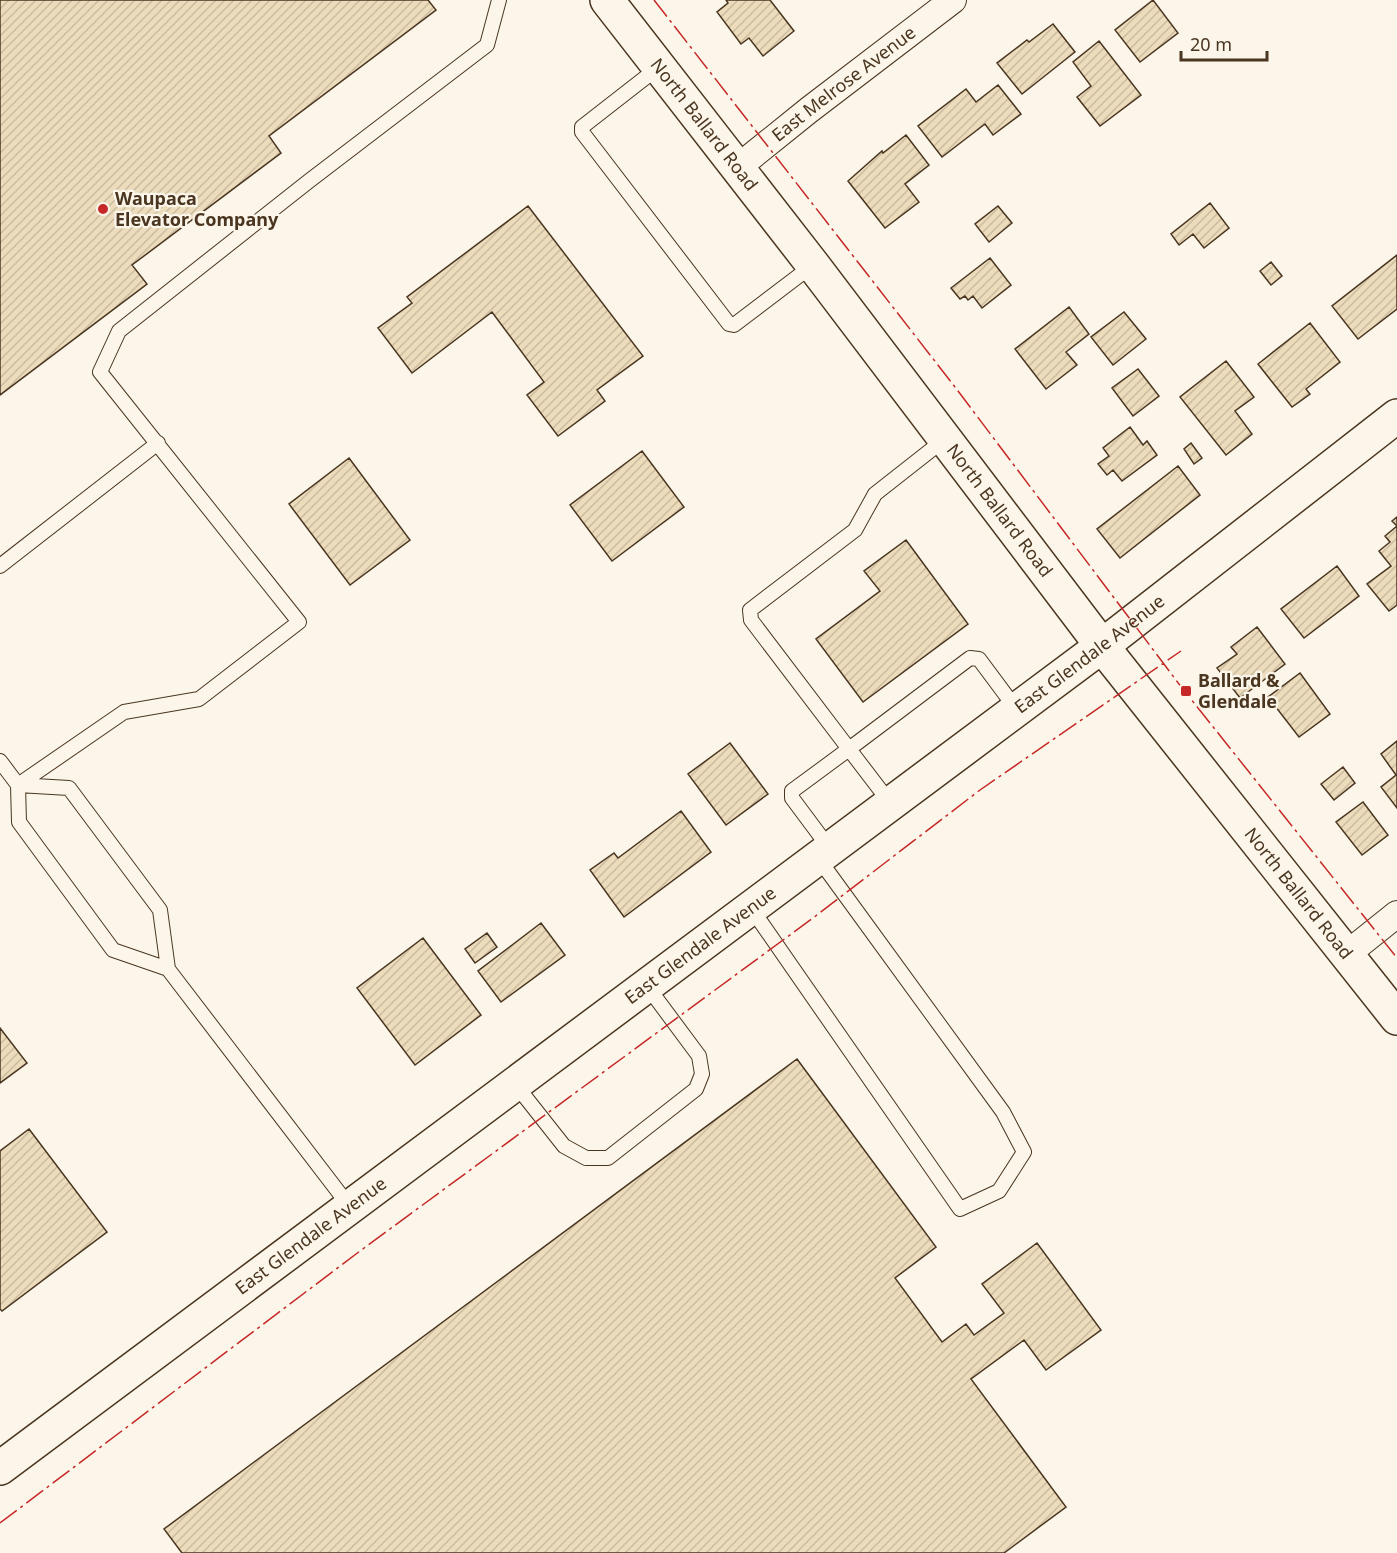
<svg xmlns="http://www.w3.org/2000/svg" width="1397" height="1553" font-family="'Noto Sans',sans-serif">
<style>
.building{fill:url(#building-hatch);stroke:#4a3520;stroke-width:1.5}
.lines{fill:none;stroke-linecap:round;stroke-linejoin:round}
.lane-casing{stroke:#4a3520;stroke-width:16}
.street-casing{stroke:#4a3520;stroke-width:28}
.secondary-casing{stroke:#4a3520;stroke-width:36}
.lane{stroke:#fbf6e9;stroke-width:14}
.street{stroke:#fbf6e9;stroke-width:26}
.secondary{stroke:#fbf6e9;stroke-width:33}
.power{stroke:#c62828;stroke-width:1.5;stroke-dasharray:21 4.5 3 4.5;stroke-linecap:butt}
.poi-dot{fill:#c62828;stroke:#fbf6e9;stroke-width:2}
.labels{text-anchor:middle;stroke-width:4.5;stroke-linejoin:round;paint-order:stroke}
.street-label{font-size:18px;fill:#4a3520;stroke:#fbf6e9}
.poi-label{font-size:18px;font-weight:bold;fill:#4a3520;stroke:#fbf6e9;text-anchor:start}
</style>
<defs>
<pattern id="building-hatch" width="6" height="6" patternUnits="userSpaceOnUse" patternTransform="scale(1.5)"><rect width="6" height="6" fill="#ecdcbc"/><path d="M-1 1l2-2M0 6l6-6M5 7l2-2" fill="none" stroke="#ccbda1"/></pattern>
</defs>
<rect width="100%" height="100%" fill="#fbf6e9"/>
<path class="building" d="M0 0H428L436 10 269 136 281 153 132 265 147 284 0 395Z
M726 0H770L794 31 763 56 749 38 741 44 717 12 728 3Z
M1153 0 1178 33 1140 62 1115 30Z
M1053 24 1075 52 1022 94 997 63 1027 40 1029 42Z
M1099 41 1141 95 1100 126 1077 97 1091 86 1073 62Z
M998 85 1021 114 993 135 985 124 942 157 918 126 966 89 976 102Z
M906 135 929 165 905 184 919 202 885 228 848 181 882 151 883 153Z
M1210 203 1229 228 1204 248 1193 234 1179 245 1171 234Z
M528 206 643 356 597 390 605 401 558 436 527 395 544 382 492 312 412 373 378 328 412 303 407 297Z
M998 206 1012 223 989 242 975 224Z
M1397 255V309L1358 339 1332 306Z
M990 258 1011 285 982 308 973 296 968 300 965 296 960 299 951 288Z
M1271 262 1282 276 1271 285 1260 271Z
M1069 307 1089 334 1066 352 1077 365 1046 389 1015 349Z
M1124 312 1146 339 1113 365 1091 337Z
M1310 323 1340 362 1306 389 1310 394 1292 407 1258 364Z
M1226 361 1254 397 1235 411 1252 434 1226 455 1180 397Z
M1138 369 1159 396 1133 416 1112 388Z
M1130 427 1143 445 1147 441 1157 455 1122 481 1113 470 1107 475 1098 464 1109 456 1103 448Z
M1191 443 1202 458 1194 464 1184 449Z
M642 451 684 507 612 561 570 505Z
M349 458 410 540 350 585 289 504Z
M1178 466 1200 495 1120 558 1097 529Z
M1397 517V605L1389 611 1367 584 1391 566 1379 551 1390 542 1385 536 1397 526 1392 521Z
M906 540 968 624 863 702 816 639 880 591 864 571Z
M1337 566 1359 596 1304 638 1281 609Z
M1257 627 1285 664 1240 698 1217 668 1237 654 1231 647Z
M1300 673 1330 714 1299 737 1268 697Z
M1397 741V808L1381 787 1396 775 1381 754Z
M730 743 768 794 726 825 688 774Z
M1343 767 1355 783 1334 800 1321 784Z
M1363 802 1388 835 1362 855 1336 822Z
M681 811 711 852 624 917 590 870 614 853 618 858Z
M541 923 565 955 501 1002 478 971Z
M487 933 497 947 475 963 465 949Z
M423 938 481 1015 415 1065 357 988Z
M0 1028 27 1063 0 1083Z
M797 1059 936 1247 895 1278 942 1342 966 1324 974 1335 1004 1313 982 1284 1037 1243 1101 1330 1046 1370 1024 1340 971 1379 1066 1507 1004 1553H182L164 1529Z
M29 1129 107 1232 2 1311 0 1309V1151Z"/>
<g class="lines">
<g class="lane-casing">
<path id="lane" d="M659 67 582 127V132L729 324 734 325 813 265
M0 566 158 443
M0 761 18 785 124 712 199 699 299 622 100 372 119 331 309 181 487 45 499 0
M891 804 849 749 970 658 979 659 1017 710
M830 849 792 798V791L849 749 751 620 750 610 855 530 875 494 945 439
M751 908 960 1209 999 1191 1024 1152 1003 1112 818 858
M168 969 113 950 19 822 18 785 69 788 160 910 168 969 350 1207
M515 1084 564 1146 586 1158H608L696 1089 702 1074 699 1056 647 986"/>
</g>
<g class="street-casing">
<g id="street">
<path id="s1" d="M737 168 809 110 953 0"/>
<path d="M1347 954 1397 914"/>
</g>
</g>
<g class="secondary-casing">
<g id="secondary">
<path id="s2" d="M607 0 813 265 1102 646 1397 1018"/>
<path id="s3" d="M0 1468 1102 646 1397 416"/>
</g>
</g>
<use href="#lane" class="lane"/>
<use href="#street" class="street"/>
<use href="#secondary" class="secondary"/>
<path class="power" d="M654 0 955 387 1179 684 1397 958
M0 1523 360 1251 813 918 980 790 1181 651"/>
</g>
<g class="poi-dot">
<circle cx="103" cy="209" r="6"/>
<rect x="1180" y="685" width="12" height="12" rx="3"/>
</g>
<g class="labels">
<g class="street-label">
<text dy="6" stroke="none"><textPath href="#s1" startOffset="136">East Melrose Avenue</textPath></text>
<text dy="6" stroke="none"><textPath href="#s2" startOffset="158">North Ballard Road</textPath></text>
<text dy="6" stroke="none"><textPath href="#s2" startOffset="644">North Ballard Road</textPath></text>
<text dy="6" stroke="none"><textPath href="#s3" startOffset="1360">East Glendale Avenue</textPath></text>
<text dy="6" stroke="none"><textPath href="#s2" startOffset="1130">North Ballard Road</textPath></text>
<text dy="6" stroke="none"><textPath href="#s3" startOffset="874">East Glendale Avenue</textPath></text>
<text dy="6" stroke="none"><textPath href="#s3" startOffset="388">East Glendale Avenue</textPath></text>
</g>
<g class="poi-label">
<text x="115" y="205">Waupaca<tspan x="115" dy="21">Elevator Company</tspan></text>
<text x="1198" y="687">Ballard &amp;<tspan x="1198" dy="21">Glendale</tspan></text>
</g>
</g>
<path d="M1181 51v9h86v-9" fill="none" stroke="#4a3520" stroke-width="3"/>
<text x="1190" y="51" font-size="18" fill="#4a3520" stroke="#fbf6e9" stroke-width="4.5" paint-order="stroke">20 m</text>
</svg>
